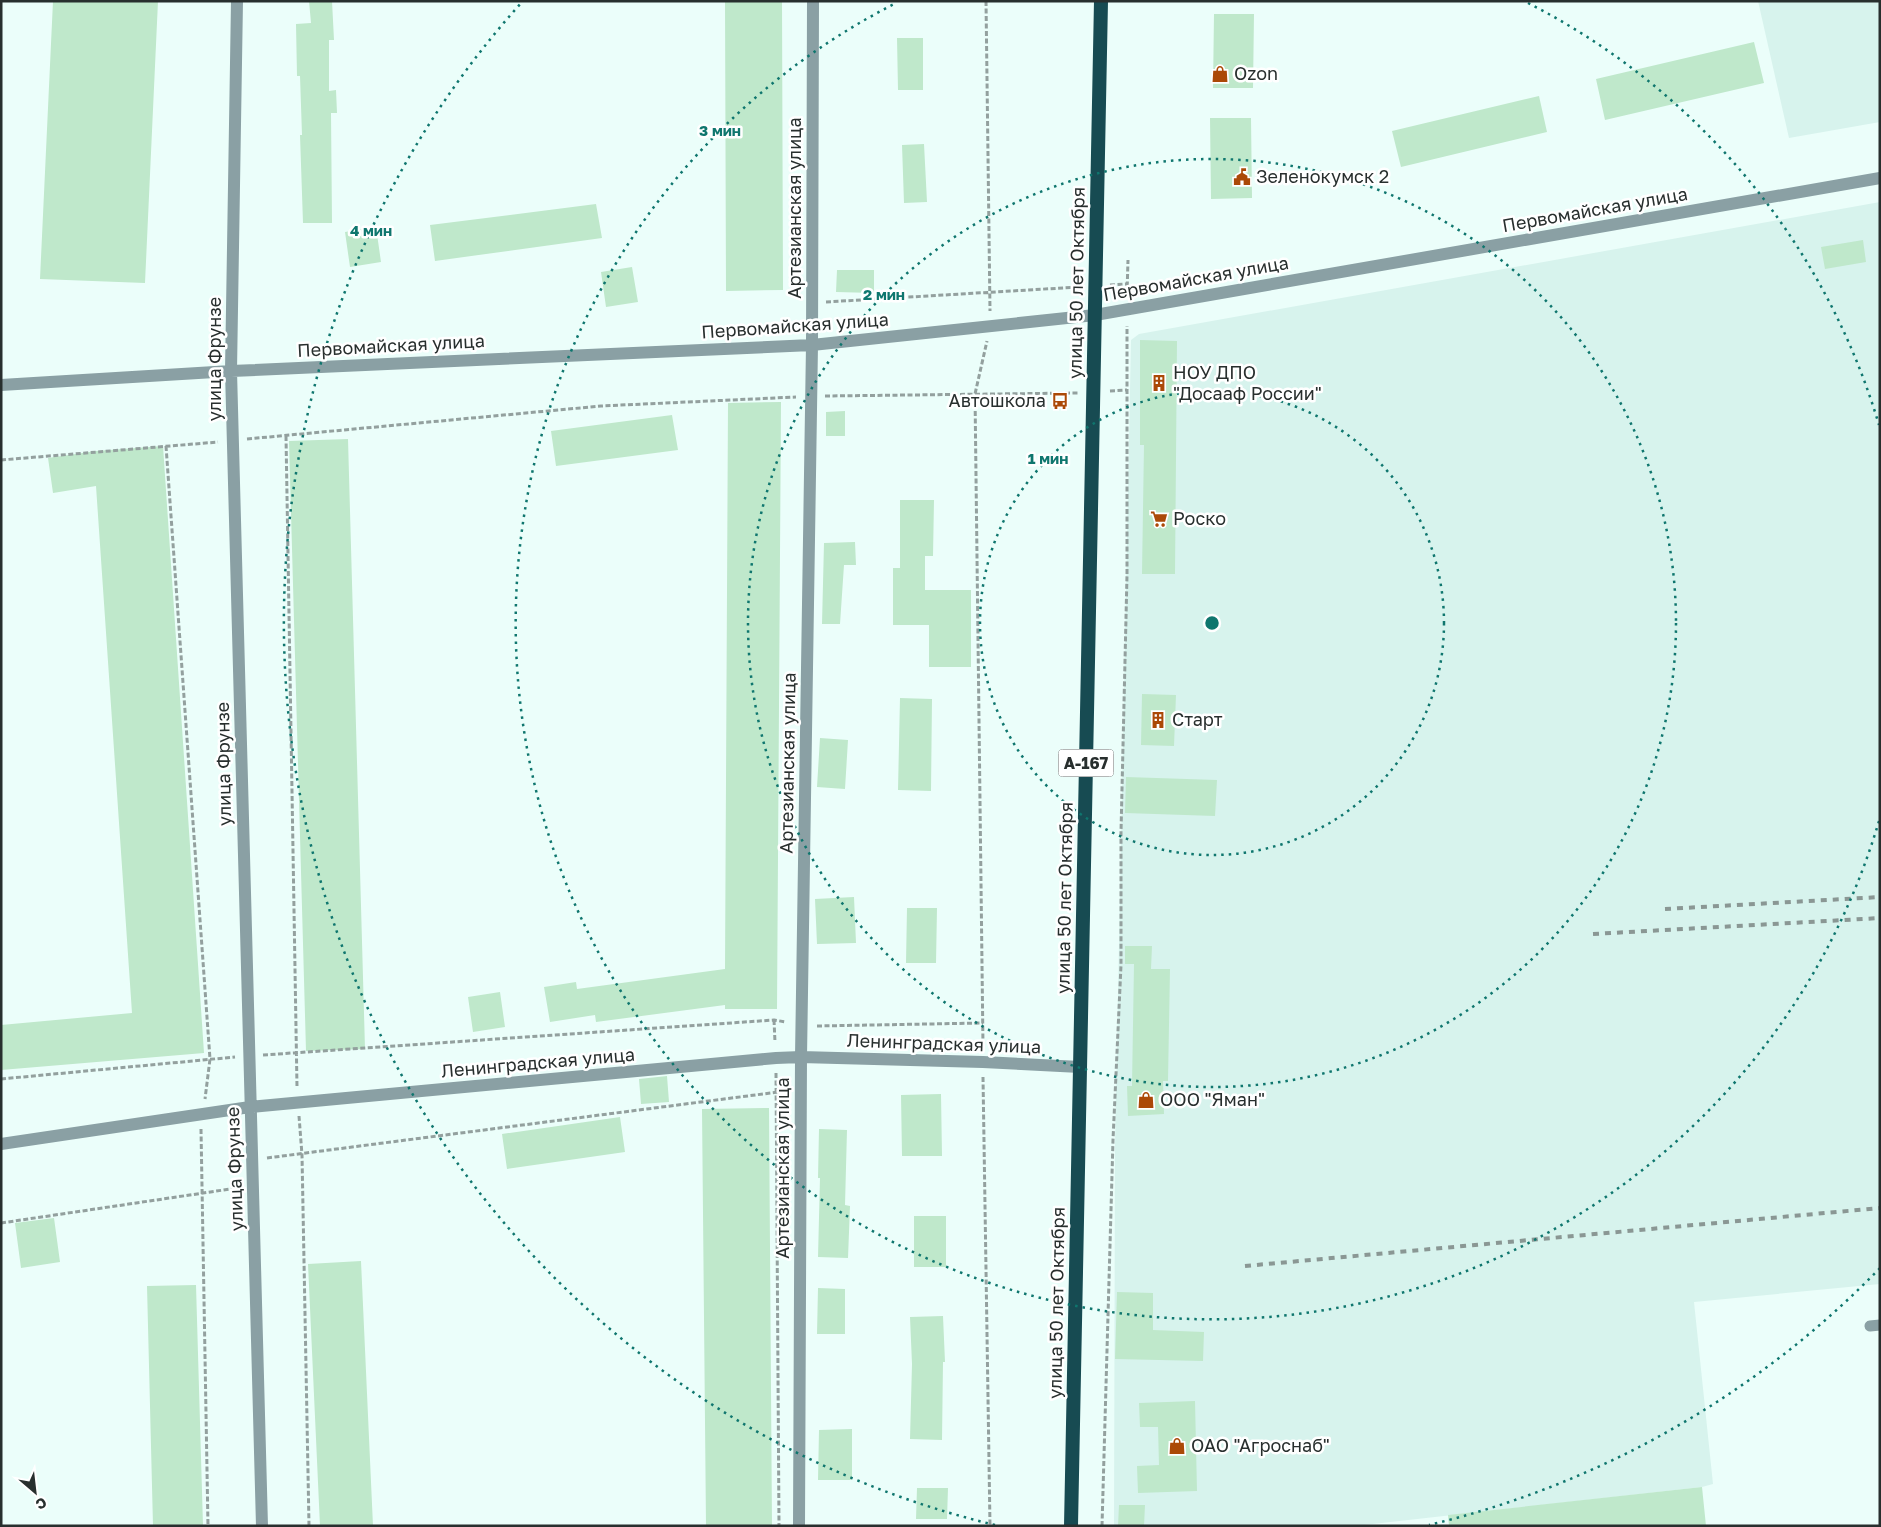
<svg xmlns="http://www.w3.org/2000/svg" width="1881" height="1527" font-family="'Golos Text',sans-serif">
<style>
.built{fill:#d7f3ed}
.building{fill:#bfe8cb}
.lines{fill:none;stroke-linecap:round;stroke-linejoin:round}
.path{stroke:#93a09e;stroke-width:3;stroke-dasharray:5 2.5;stroke-linecap:butt}
.service{stroke:#8aa0a4;stroke-width:11}
.minor{stroke:#8aa0a4;stroke-width:12}
.trunk{stroke:#174b52;stroke-width:14}
.rail{stroke:#8a9794;stroke-width:4;stroke-dasharray:6 6;stroke-linecap:butt}
.ring{fill:none;stroke:#0f766e;stroke-width:2.5;stroke-dasharray:2.5 5}
.labels{text-anchor:middle;stroke-width:5;stroke-linejoin:round;paint-order:stroke}
.shield{fill:#fff;stroke:#686d6d;stroke-width:1}
.shield-label{font-size:16px;font-weight:bold;fill:#282f2e}
.poi-label{font-size:18px;fill:#282f2e;stroke:#fff;text-anchor:start}
.street-label{font-size:18px;fill:#282f2e;stroke:#fff}
.centre{fill:#0f766e;stroke:#fff;stroke-width:2.5}
.ring-label{font-size:15px;text-anchor:middle;font-weight:bold;fill:#0f766e;stroke:#fff;stroke-width:5;stroke-linejoin:round;paint-order:stroke}
</style>
<rect width="100%" height="100%" fill="#ebfefa"/>
<path class="built" d="M1758 1H1880V122L1789 138Z
M1880 202V1284L1694 1302 1713 1484 1702 1487 1355 1526H1114L1115 1146 1131 340 1139 334Z"/>
<path class="building" d="M53 1H158L145 283 40 279Z
M309 1H332L334 40H329V91L336 90 337 113H331L332 223H303L300 135H302L300 76H297L296 24 311 23Z
M725 1H782L783 290 726 291Z
M1214 14H1254L1253 88H1213Z
M897 38H923V90H898Z
M1754 42 1764 83 1605 120 1596 79Z
M1539 96 1547 132 1401 167 1392 131Z
M1210 118H1251L1252 198 1211 199Z
M924 144 927 202 904 203 902 145Z
M596 204 602 238 435 261 430 225Z
M376 227 381 262 350 267 345 232Z
M1863 240 1866 262 1825 269 1821 247Z
M632 267 638 302 606 307 601 272Z
M837 270H874V293L836 292Z
M1140 340 1177 341 1175 574H1142L1144 445H1140Z
M781 402 777 1009H725V1005L596 1022 595 1015 550 1022 544 987 576 982 577 989 725 969 728 403Z
M845 411V436H826V412Z
M672 415 678 450 556 466 551 431Z
M348 439 365 1049 306 1051 289 441Z
M163 446 204 1053 1 1070V1025L132 1013 96 486 53 493 48 458 96 451Z
M900 500H934L933 556H925V590H971V667H929V625H893V568H900Z
M855 542 856 565H844L840 624H822L824 543Z
M1142 694 1176 695 1174 746 1141 745Z
M900 698 932 699 931 791 898 790Z
M820 738 848 740 845 789 817 787Z
M1126 777 1217 780 1215 816 1125 813Z
M854 897 856 943 817 944 815 899Z
M907 908H937L936 963H906Z
M1125 946H1152L1151 969H1170L1168 1081H1163L1164 1114 1128 1116 1127 1086H1132L1134 964H1125Z
M500 992 505 1027 473 1032 468 997Z
M667 1076 669 1102 641 1104 639 1079Z
M941 1094 942 1156H902L901 1095Z
M769 1108 772 1526H706L702 1109Z
M620 1117 625 1152 507 1169 502 1134Z
M819 1129 847 1130 845 1205 850 1206 848 1258 818 1257 820 1178H818Z
M914 1216H946V1267H914Z
M54 1218 60 1262 21 1268 15 1223Z
M361 1261 373 1526H320L308 1264Z
M196 1285 203 1526H153L147 1286Z
M818 1288 845 1289V1334H817Z
M1117 1292 1153 1293V1330L1204 1332 1203 1361 1115 1359Z
M943 1316 945 1362H943L942 1440 910 1439 912 1364 910 1317Z
M1195 1401 1197 1491 1138 1493 1137 1466 1159 1465 1158 1427H1140L1139 1403Z
M852 1429V1480H818L819 1430Z
M1702 1487 1706 1526H1449L1448 1515Z
M917 1488H948L947 1519H916Z
M1119 1505H1145L1144 1526H1118Z"/>
<g class="lines">
<path class="path" d="M986 1 990 311
M1110 285 1127 284
M1127 294 1128 260
M826 302 1079 287
M1110 391 1127 390
M825 396 1079 393
M286 436 297 1087
M247 439 601 406 796 397
M166 446 210 1059 205 1099
M1 460 218 442
M774 1020 775 1042
M817 1026 983 1023
M983 1046 975 394 987 341
M263 1055 774 1020 786 1022
M776 1073 779 1526
M983 1077 990 1526
M1 1079 235 1057
M299 1116 302 1155 309 1526
M201 1129 208 1526
M267 1158 786 1091
M1 1223 237 1188
M1102 1526 1113 1140 1121 965V832L1127 575V326"/>
<path class="service" d="M1870 1326 1880 1325"/>
<path class="minor" d="M237 1 231 371 262 1526
M1 385 231 371 812 345 1095 315 1880 178
M1 1144 250 1107 776 1058 801 1057 983 1062 1080 1067
M799 1526 801 1057 812 345 813 1"/>
<path class="trunk" d="M1071 1526 1101 1"/>
<path class="rail" d="M1665 909 1880 897
M1593 934 1880 918
M1245 1266 1880 1208"/>
</g>
<g class="ring">
<circle cx="1212" cy="623" r="232"/>
<circle cx="1212" cy="623" r="464"/>
<path d="M1879 821A696 696 0 1 1 896 3M1528 3A696 696 0 0 1 1879 425"/>
<path d="M1880 1268A928 928 0 0 1 1429 1525M995 1525A928 928 0 0 1 522 2"/>
</g>
<defs>
<g id="shop-bare" transform="scale(1.35)"><path d="M-5-2.5h2.3a2.7 3.5 0 0 1 5.4 0H5L5.5 6h-11ZM-1.5-2.5h3a1.5 2.3 0 0 0-3 0Z" fill="#ab4907" stroke="#fff" stroke-width="2.5" paint-order="stroke"/></g>
<g id="civic-bare" transform="scale(1.35)"><path d="M-.6-6.5H3V-4.5H.6V-3L4-1V1h2V6H-6V1h2V-1L-.6-3ZM-1.2 2.5V6h2.4V2.5Z" fill="#ab4907" stroke="#fff" stroke-width="2.5" paint-order="stroke"/></g>
<g id="building-bare" transform="scale(1.35)"><path d="M-4-6H4V6H1V3H-1V6H-4ZM-2.5-4.3h1.7v1.8h-1.7ZM.8-4.3h1.7v1.8H.8ZM-2.5-1h1.7V.8h-1.7ZM.8-1h1.7V.8H.8Z" fill="#ab4907" stroke="#fff" stroke-width="2.5" paint-order="stroke"/></g>
<g id="bus-bare" transform="scale(1.35)"><path d="M-5-6H5V4H4V6H2V4H-2V6H-4V4H-5ZM-3.5-4V0h7V-4ZM-3.5 1.2v1.5H-2V1.2ZM2 1.2v1.5H3.5V1.2Z" fill="#ab4907" stroke="#fff" stroke-width="2.5" paint-order="stroke"/></g>
<g id="supermarket-bare" transform="scale(1.35)"><path d="M-6-5.5h2.5l.6 2H6L4.5 2H-2.5L-4.4-4H-6ZM-1.5 3.2a1.3 1.3 0 1 0 .1 0ZM3 3.2a1.3 1.3 0 1 0 .1 0Z" fill="#ab4907" stroke="#fff" stroke-width="2.5" paint-order="stroke"/></g>
</defs>
<g fill-rule="evenodd">
<use href="#shop-bare" x="1220" y="74"/>
<use href="#civic-bare" x="1242" y="177"/>
<use href="#building-bare" x="1159" y="383"/>
<use href="#bus-bare" x="1060" y="401"/>
<use href="#supermarket-bare" x="1159" y="519"/>
<use href="#building-bare" x="1158" y="720"/>
<use href="#shop-bare" x="1146" y="1100"/>
<use href="#shop-bare" x="1177" y="1446"/>
</g>
<g class="labels">
<rect class="shield" x="1058.5" y="749.5" width="55" height="27" rx="4"/>
<g class="shield-label">
<text x="1086" y="769">А-167</text>
</g>
<g class="poi-label">
<text x="1234" y="80">Ozon</text>
<text x="1256" y="183">Зеленокумск 2</text>
<text x="1173" y="379">НОУ ДПО<tspan x="1173" dy="21">"Досааф России"</tspan></text>
<text x="1046" y="407" text-anchor="end">Автошкола</text>
<text x="1173" y="525">Роско</text>
<text x="1172" y="726">Старт</text>
<text x="1160" y="1106">ООО "Яман"</text>
<text x="1191" y="1452">ОАО "Агроснаб"</text>
</g>
<g class="street-label">
<text transform="translate(795 208) rotate(-90)" y="6">Артезианская улица</text>
<text transform="translate(1595 210) rotate(-10)" y="6">Первомайская улица</text>
<text transform="translate(1196 279) rotate(-10)" y="6">Первомайская улица</text>
<text transform="translate(1077 283) rotate(-89)" y="6">улица 50 лет Октября</text>
<text transform="translate(795 326) rotate(-4)" y="6">Первомайская улица</text>
<text transform="translate(391 346) rotate(-3)" y="6">Первомайская улица</text>
<text transform="translate(215 359) rotate(-90)" y="6">улица Фрунзе</text>
<text transform="translate(788 763) rotate(-89)" y="6">Артезианская улица</text>
<text transform="translate(224 764) rotate(-91)" y="6">улица Фрунзе</text>
<text transform="translate(1065 898) rotate(-89)" y="6">улица 50 лет Октября</text>
<text transform="translate(944 1044) rotate(2)" y="6">Ленинградская улица</text>
<text transform="translate(538 1063) rotate(-5)" y="6">Ленинградская улица</text>
<text transform="translate(783 1168) rotate(-90)" y="6">Артезианская улица</text>
<text transform="translate(235 1169) rotate(-92)" y="6">улица Фрунзе</text>
<text transform="translate(1057 1303) rotate(-89)" y="6">улица 50 лет Октября</text>
</g>
</g>
<circle cx="1212" cy="623" r="8" class="centre"/>
<g class="ring-label">
<text x="720" y="136">3 мин</text>
<text x="371" y="236">4 мин</text>
<text x="884" y="300">2 мин</text>
<text x="1048" y="464">1 мин</text>
</g>
<rect width="1881" height="1527" fill="none" stroke="#282f2e" stroke-width="5"/>
<g transform="translate(35 1492) rotate(152)" stroke="#ffffff" stroke-width="4" paint-order="stroke">
<path d="M0-4L9 19L0 12L-9 19Z" fill="#282f2e"/>
<text y="-8" font-size="14" font-weight="bold" text-anchor="middle" fill="#282f2e">С</text>
</g>
</svg>
